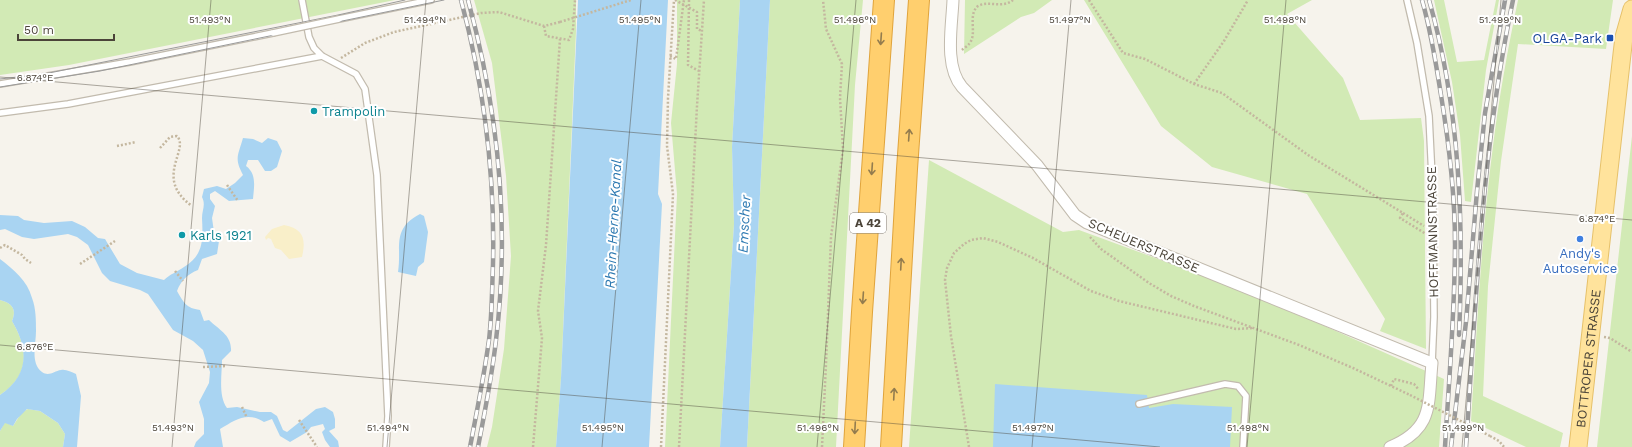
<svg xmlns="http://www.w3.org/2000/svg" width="1632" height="447" font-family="'Work Sans',sans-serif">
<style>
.green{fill:#d2eab5}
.sand{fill:#f9efc9}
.water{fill:#a9d4f2}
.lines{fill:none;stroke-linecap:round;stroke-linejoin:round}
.lane-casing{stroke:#c2bbae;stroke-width:8}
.street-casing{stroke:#c2bbae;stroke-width:13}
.primary-casing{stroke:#e6c16a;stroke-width:19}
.highway-casing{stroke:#e0a43c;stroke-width:22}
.path{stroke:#c4b79f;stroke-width:2.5;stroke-dasharray:2 2;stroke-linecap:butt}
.lane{stroke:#fff;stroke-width:5.5}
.street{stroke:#fff;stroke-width:11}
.primary{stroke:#ffe39c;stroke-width:17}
.highway{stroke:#ffcf6e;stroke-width:20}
.tram{stroke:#9a9a9a;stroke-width:1}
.rail-casing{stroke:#9a9a9a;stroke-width:4.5}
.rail{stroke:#fff;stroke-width:3;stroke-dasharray:9;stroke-linecap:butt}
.lane-bridge-casing{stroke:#c2bbae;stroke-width:8;stroke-linecap:butt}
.path-bridge{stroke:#c4b79f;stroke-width:2.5;stroke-dasharray:2 2;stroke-linecap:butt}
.lane-bridge{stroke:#fff;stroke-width:5.5}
.oneway{stroke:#937c4e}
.ticks{fill:none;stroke:#4b4439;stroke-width:1;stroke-opacity:0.45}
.transit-dot{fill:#1a4fb4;stroke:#fff;stroke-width:1.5}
.culture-dot{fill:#0f9aa8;stroke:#fff;stroke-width:1.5}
.shop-dot{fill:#3f7fe0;stroke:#fff;stroke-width:1.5}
.labels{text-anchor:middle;stroke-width:4;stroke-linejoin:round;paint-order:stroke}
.shield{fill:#fff;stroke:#817c74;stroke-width:1}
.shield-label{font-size:12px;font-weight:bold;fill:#4b4439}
.transit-label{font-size:13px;fill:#164399;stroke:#fff;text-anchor:end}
.culture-label{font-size:13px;fill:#0d838f;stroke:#fff;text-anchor:start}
.street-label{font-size:13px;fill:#4b4439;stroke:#fff}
.shop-label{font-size:13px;fill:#366cbe;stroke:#fff}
.water-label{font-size:14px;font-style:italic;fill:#2e7ab2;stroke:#fff}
.ticks-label{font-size:10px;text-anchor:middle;fill:#4b4439;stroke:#fff;stroke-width:4;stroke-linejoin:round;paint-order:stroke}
</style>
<rect width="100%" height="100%" fill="#f6f3ec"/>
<path class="green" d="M0 0H395L69 65 0 75Z
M474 0H576V31L561 378 556 447H487L492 427 504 349 511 256 506 176 492 63Z
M677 0H740L732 147 734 224 720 447H665L677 194 671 123 677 64Z
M770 0H863L855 85 836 447H747Z
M965 0H1052L1034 13 1021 17 964 54Z
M1084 0H1312L1287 14 1343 78 1360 120 1421 118 1424 141 1426 349 1380 331 1385 319 1307 194 1212 167 1161 126Z
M1434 0H1444L1457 62 1484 60 1496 0H1499L1486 70 1471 202 1465 201 1460 135 1452 82Z
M1518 0H1613L1606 49 1518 44 1501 161 1488 286 1483 396 1563 433 1560 447H1526L1471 421C1477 329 1481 237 1493 146 1499 97 1508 48 1518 0Z
M1632 136V447H1597Z
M929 160 1063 232 1079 230 1188 270 1320 324 1444 379 1439 447H909Z
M0 300C12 303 17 309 12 321 29 350 30 375 0 395Z
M28 409 40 411 58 423 65 434 63 447H0V431L5 422 13 426 22 412Z"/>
<path class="sand" d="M284 225C304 229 306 239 302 257L289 259 281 250 275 248 271 239 268 238 266 240 265 237 272 229Z"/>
<path class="water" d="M578 0H668L658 194 662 204 649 447H556L561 378Z
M740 0H770L747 447H720L734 224 732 147Z
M243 138 253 139 262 143 268 138 277 141 282 151 277 167 271 171H265L258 160H248L246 166C257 174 254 187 253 199L229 201 215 191 210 194V199L215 206 212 218 214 232 219 241 217 254 202 259 198 270C188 274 181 280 177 291 184 303 186 308 200 310L204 321 209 320C219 330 232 335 231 351L222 360C222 374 218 396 227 408L237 407 260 412H271L277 416 283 430 287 432 316 409 325 407 333 412 335 419V428L329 431 338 441 339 447H330L325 440 322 432 325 429 323 424 311 427 307 432 290 442 280 436 272 419 264 422C247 411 235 420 220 429L223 447H194L196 442 204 434V419L199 402 209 383 210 372 203 350 193 341 173 330 148 294 140 290 110 281 102 273 88 245 77 237 68 234 34 239 22 237 5 229 0 230V215L18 216 24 220 44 223 72 221 85 227 98 238 105 239 120 264 137 273 164 280C170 274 177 272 184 267 204 255 203 239 202 218 202 210 206 205 202 197L204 189 217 186 226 189 235 183 243 175C234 158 238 156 243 138Z
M420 214 424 216 428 232 424 262 418 267 416 276 398 272C402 247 391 229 420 214Z
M0 259C14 270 27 280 32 298 36 308 36 321 36 331 36 344 30 363 42 372 49 377 54 371 61 370 66 369 71 372 76 374L81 396 77 447H63L65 434 58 423 40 411 27 409 17 419 13 426 5 423 0 431V395C29 375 29 350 12 321 17 309 12 303 0 300Z
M995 384 1147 395 1149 408 1173 404 1232 407 1230 447H993Z"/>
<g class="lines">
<g class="lane-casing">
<path id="lane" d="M302 0 309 37 314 48 322 56 356 74 365 89 377 175 388 416 386 447
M1407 0 1417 43 1429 116 1433 198 1434 317 1432 363
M339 19 431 0
M0 84 130 62 273 33
M0 113 68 104 322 56
M1139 404 1225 384 1238 386 1246 396 1243 447"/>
</g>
<g class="street-casing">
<path id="street" d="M953 0C952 26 944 66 962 87L1037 165 1075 215 1087 223 1432 363C1428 404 1434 429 1390 447"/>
</g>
<g class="primary-casing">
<g id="primary">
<path id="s1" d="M1578 447 1622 54 1624 37 1632 9"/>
</g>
</g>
<g class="highway-casing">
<path id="highway" d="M854 447 862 312 884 0
M891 447 907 169 919 0"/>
</g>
<path class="path" d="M675 0 697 12V29L702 31
M689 0 688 65 699 71
M1089 0 1123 53 1145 59 1194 84 1222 93 1308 155 1403 213 1400 218 1426 234
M544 26 546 36 569 40 573 29 575 0
M962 50C964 48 968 46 969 44 978 34 967 15 978 6 989 0 1002 9 1013 0
M670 56 676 59 684 0
M341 58 365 43 394 32 481 13 499 12 544 26 560 22
M1194 84 1224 41 1248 0
M117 146 136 142
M160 148 170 137 177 136C190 150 153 178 192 206
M227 185 238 201
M1403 213 1424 226
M1090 237 1101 249 1149 283 1171 296 1194 306 1299 345 1353 368 1410 395
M0 248 5 245 22 255 25 259 31 263
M80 264 115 241
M175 271 183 281
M1604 337 1610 338 1632 352
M203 367 226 366
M1391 386 1394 379 1414 384 1419 390
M242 407 247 418
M299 420 317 447
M1490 436 1499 441 1504 447
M533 447 542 338 538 311 546 245 560 39
M661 447 673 194 667 146 668 98 674 0
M679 447 697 106 704 0
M822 447 826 364 831 237 843 149 840 98 842 64 826 29 823 0
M969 447 951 336 945 280 947 268 954 253 964 244 971 240 983 238 998 242 1033 258 1091 291 1119 301 1236 329 1254 328"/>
<use href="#lane" class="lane"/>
<use href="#street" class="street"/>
<use href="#primary" class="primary"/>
<use href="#highway" class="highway"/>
<path class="tram" d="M0 79 44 74 338 15 405 0
M0 87 100 71 444 0"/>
<g class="rail-casing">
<path id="rail" d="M461 0C484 86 495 175 493 264 492 289 492 315 489 340 484 376 477 411 470 447
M468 0C498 110 510 226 496 340 492 376 485 411 478 447
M1422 0C1431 31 1436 63 1441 95 1449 144 1455 194 1455 244 1455 311 1449 379 1445 447
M1429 0C1460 108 1464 223 1459 335
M1451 447 1466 322 1477 191 1485 113 1505 0
M1466 447C1476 297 1482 147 1513 0"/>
</g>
<use href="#rail" class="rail"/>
<g class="lane-bridge-casing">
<path id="lane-bridge" d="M273 33 339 19"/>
</g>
<path class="path-bridge" d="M560 22 631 0
M1410 395 1490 436"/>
<use href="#lane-bridge" class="lane-bridge"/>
</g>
<defs><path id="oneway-shaft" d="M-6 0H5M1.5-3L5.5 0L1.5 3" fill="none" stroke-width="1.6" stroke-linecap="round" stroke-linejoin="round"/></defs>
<g class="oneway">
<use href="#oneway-shaft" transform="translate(881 39) rotate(94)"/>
<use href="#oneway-shaft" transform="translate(909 135) rotate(-86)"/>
<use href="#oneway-shaft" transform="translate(872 169) rotate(94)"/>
<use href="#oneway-shaft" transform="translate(901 264) rotate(-87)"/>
<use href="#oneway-shaft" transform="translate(863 298) rotate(94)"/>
<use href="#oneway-shaft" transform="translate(894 394) rotate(-87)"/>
<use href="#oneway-shaft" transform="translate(855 428) rotate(93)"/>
</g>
<path class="ticks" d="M0 77 1632 220M0 345 1160 447M172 447 211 0M387 447 426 0M602 447 641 0M817 447 856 0M1032 447 1071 0M1247 447 1286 0M1462 447 1501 0"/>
<rect class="transit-dot" x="1606" y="34" width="8" height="8" rx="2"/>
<g class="culture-dot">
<circle cx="314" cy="111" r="4"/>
<circle cx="182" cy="235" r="4"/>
</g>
<circle class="shop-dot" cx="1580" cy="239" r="4"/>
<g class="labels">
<rect class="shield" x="850" y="213" width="36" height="20" rx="3"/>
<g class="shield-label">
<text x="868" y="227">A 42</text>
</g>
<g class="transit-label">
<text x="1602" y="43">OLGA-Park</text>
</g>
<g class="culture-label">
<text x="322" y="116">Trampolin</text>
<text x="190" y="240">Karls 1921</text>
</g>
<g class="street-label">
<text transform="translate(1432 232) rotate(-91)" y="5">HOFFMANNSTRASSE</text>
<text transform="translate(1144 245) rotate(23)" y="5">SCHEUERSTRASSE</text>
<text dy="5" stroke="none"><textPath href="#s1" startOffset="89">BOTTROPER STRASSE</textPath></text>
</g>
<g class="shop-label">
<text x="1580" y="258">Andy's<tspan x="1580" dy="15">Autoservice</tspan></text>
</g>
<g class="water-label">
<text transform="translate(613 224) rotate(-87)" y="5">Rhein-Herne-Kanal</text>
<text transform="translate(744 224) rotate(-87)" y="5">Emscher</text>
</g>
</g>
<g class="ticks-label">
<text x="210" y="23">51.493°N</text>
<text x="425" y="23">51.494°N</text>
<text x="640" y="23">51.495°N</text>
<text x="855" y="23">51.496°N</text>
<text x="1070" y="23">51.497°N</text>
<text x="1285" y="23">51.498°N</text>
<text x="1500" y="23">51.499°N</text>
<text x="35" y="81">6.874°E</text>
<text x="1597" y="222">6.874°E</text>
<text x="35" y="350">6.876°E</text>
<text x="173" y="431">51.493°N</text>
<text x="388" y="431">51.494°N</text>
<text x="603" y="431">51.495°N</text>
<text x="818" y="431">51.496°N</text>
<text x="1033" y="431">51.497°N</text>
<text x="1248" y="431">51.498°N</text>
<text x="1463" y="431">51.499°N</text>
</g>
<path d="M18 34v6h96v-6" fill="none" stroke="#4b4439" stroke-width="2"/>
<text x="24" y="34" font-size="12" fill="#4b4439" stroke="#ffffff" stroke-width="3" paint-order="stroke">50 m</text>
</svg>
